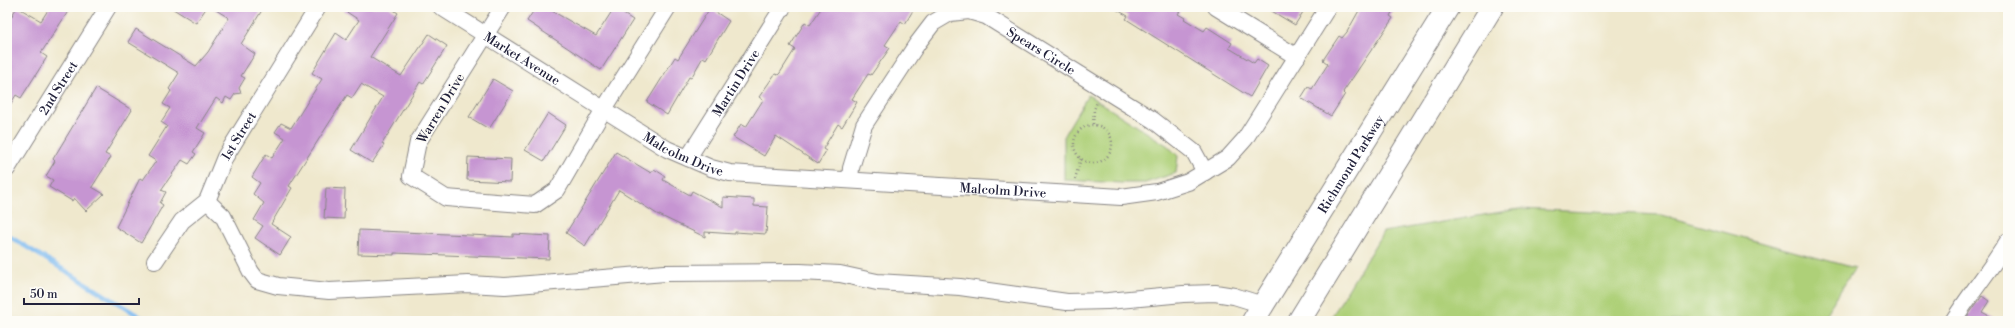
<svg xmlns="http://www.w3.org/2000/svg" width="2015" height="328" font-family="'Libre Bodoni',serif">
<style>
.green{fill:#aed078;stroke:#68795a}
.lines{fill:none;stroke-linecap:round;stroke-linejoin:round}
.stream{stroke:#7cb9ef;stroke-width:4.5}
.building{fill:#c695d2}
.minor-casing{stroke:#888584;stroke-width:18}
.highway-casing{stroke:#888584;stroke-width:24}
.path{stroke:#888584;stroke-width:2.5;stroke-dasharray:1 3;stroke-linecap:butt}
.minor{stroke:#fff;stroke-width:16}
.highway{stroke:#fff;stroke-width:22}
.labels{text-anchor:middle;stroke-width:3.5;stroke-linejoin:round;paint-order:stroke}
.street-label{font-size:13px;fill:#22223b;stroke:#fdfcf7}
</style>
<rect width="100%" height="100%" fill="#fdfcf7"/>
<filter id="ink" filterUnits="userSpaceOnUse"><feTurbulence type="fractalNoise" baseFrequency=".025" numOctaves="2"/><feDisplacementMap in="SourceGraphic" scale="8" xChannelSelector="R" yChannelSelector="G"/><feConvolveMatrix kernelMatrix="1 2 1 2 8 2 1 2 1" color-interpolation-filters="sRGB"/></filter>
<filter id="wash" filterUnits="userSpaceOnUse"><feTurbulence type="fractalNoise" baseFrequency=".012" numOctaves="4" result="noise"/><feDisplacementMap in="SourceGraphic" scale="16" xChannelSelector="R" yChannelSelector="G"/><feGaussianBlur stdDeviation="0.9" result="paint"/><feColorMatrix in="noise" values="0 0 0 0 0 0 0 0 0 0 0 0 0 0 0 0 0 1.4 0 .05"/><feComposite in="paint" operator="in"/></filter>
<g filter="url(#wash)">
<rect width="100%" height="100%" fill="#efe8cd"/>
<path class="green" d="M1088 95 1168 146 1178 156 1176 173 1145 183H1122L1064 180V135Z
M1519 209 1661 215 1855 268 1821 321H1329L1383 232Z"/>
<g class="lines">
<path class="stream" d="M7 235 147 321"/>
</g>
<g id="blocks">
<path class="building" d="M17 7 41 21 50 7H71L41 53 47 57 21 98 16 95 7 110V24Z
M170 7H207L196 23Z
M211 7H264L241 44 255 54 241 76 245 78 239 88 241 93 235 94 231 100 226 97 223 103 216 98 197 128 205 133 193 152 196 154 189 164 182 160 161 190 166 192 160 203 163 205 141 243 116 227 140 178 143 180 156 161 148 156 167 126 161 122 170 108 163 104 171 91 169 89 179 73 128 42 136 29 196 66 208 52 229 18Z
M339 7H389L398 13 370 57 401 76 429 34 447 46 423 84 420 82 382 144 384 145 372 163 351 150 383 97 361 84 352 98 347 95 289 186 292 188 271 224 291 237 280 255 255 238 263 226 254 220 264 203 253 194 260 183 252 177 266 154 272 158 285 138 275 132 281 123 291 128 322 79 312 73 336 33 346 40 359 20Z
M536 7H545L596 36 614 8 633 20 601 70 527 21Z
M822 7H915L905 24 901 21 885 45 890 48 871 75 868 74 852 99 857 102 842 127 838 124 823 149 826 151 818 164 776 136 764 156 733 137 741 124 746 127 763 100 759 97 775 74 778 75 780 73 795 49 790 46 797 35 805 22 810 25Z
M1112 7H1174L1180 11 1178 14 1185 18 1184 19 1204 31 1207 27 1232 43 1229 48 1254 63 1257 59 1268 66 1250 97 1126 19 1128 16Z
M1265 7H1306L1295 25Z
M1361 7H1395L1390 16 1393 18 1343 92 1345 94 1331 116 1301 98 1308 87 1312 89 1328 64 1323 60 1339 36 1342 38 1347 32Z
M710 8 729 21 706 59 703 57 691 78 689 77 667 115 647 102 675 57 678 59Z
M493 79 513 91 489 129 469 117Z
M96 88 132 110 105 154 111 157 92 187 104 194 86 211 74 198 72 201 49 187 53 180 46 176 55 161 53 159Z
M548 113 566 125 544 161 525 150Z
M616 152 651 173 654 169 665 176 663 180 690 195 692 191 723 207V197L754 199V206L768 207 766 234 735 232V234L705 232V237L657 214 619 190 585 246 566 233Z
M468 157 511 159 510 182 467 180Z
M326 188 345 189 344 219 324 218Z
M359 230 513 237V234L550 236 549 259 394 253V255L358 254Z
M1982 296 1989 301 1982 312 1999 321H1964Z"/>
</g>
</g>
<g filter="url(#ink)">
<use href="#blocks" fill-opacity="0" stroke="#888584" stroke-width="1"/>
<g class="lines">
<g class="minor-casing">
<g id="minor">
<path id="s1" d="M441 7 667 149 711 168 730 173 1121 197 1157 192 1188 182 1228 158 1245 139 1328 7"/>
<path d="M503 7 418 142 411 176 446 198 535 205 557 190 604 109 668 7"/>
<path d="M1216 7 1297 57"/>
<path id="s2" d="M688 158 783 7"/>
<path id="s3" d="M7 169 108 7"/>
<path id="s4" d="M850 180 851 168 864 125 917 44 933 23 950 13 969 11 986 16 1153 120 1194 152 1205 172"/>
<path d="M207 201 223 216 251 272 257 280 278 286 329 291 468 284 505 286 665 273 800 272 840 274 877 282 960 287 1067 302 1108 301 1183 294 1215 293 1234 296 1263 305"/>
<path id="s5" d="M155 261 182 221 207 201 225 157 318 7"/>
<path d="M1953 321C1970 294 1991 269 2008 241"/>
</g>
</g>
<g class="highway-casing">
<g id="highway">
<path id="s6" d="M1253 321 1448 7"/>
<path d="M1299 321 1492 7"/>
</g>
</g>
<path class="path" d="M1093 124 1094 110 1097 102
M1074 144a19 19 0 1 1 38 0a19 19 0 1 1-38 0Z
M1075 179 1081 158"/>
<use href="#minor" class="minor"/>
<use href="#highway" class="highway"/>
</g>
</g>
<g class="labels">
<g class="street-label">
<text dy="5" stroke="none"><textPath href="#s4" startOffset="302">Spears Circle</textPath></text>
<text dy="5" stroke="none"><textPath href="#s1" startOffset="96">Market Avenue</textPath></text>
<text dy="5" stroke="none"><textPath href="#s2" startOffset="89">Martin Drive</textPath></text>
<text dy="5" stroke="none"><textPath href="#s3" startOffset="96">2nd Street</textPath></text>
<text transform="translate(440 108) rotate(-59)" y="5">Warren Drive</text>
<text dy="5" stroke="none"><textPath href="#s5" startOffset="153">1st Street</textPath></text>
<text dy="5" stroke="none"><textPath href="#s1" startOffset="284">Malcolm Drive</textPath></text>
<text dy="5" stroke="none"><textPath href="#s6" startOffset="185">Richmond Parkway</textPath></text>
<text dy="5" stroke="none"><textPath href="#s1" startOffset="608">Malcolm Drive</textPath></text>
</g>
</g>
<rect width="2015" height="328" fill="none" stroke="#fdfcf7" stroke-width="24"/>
<path d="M24 298v6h115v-6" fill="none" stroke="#22223b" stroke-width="2"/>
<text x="30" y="298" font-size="12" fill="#22223b" stroke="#fdfcf7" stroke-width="3" paint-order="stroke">50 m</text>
</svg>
